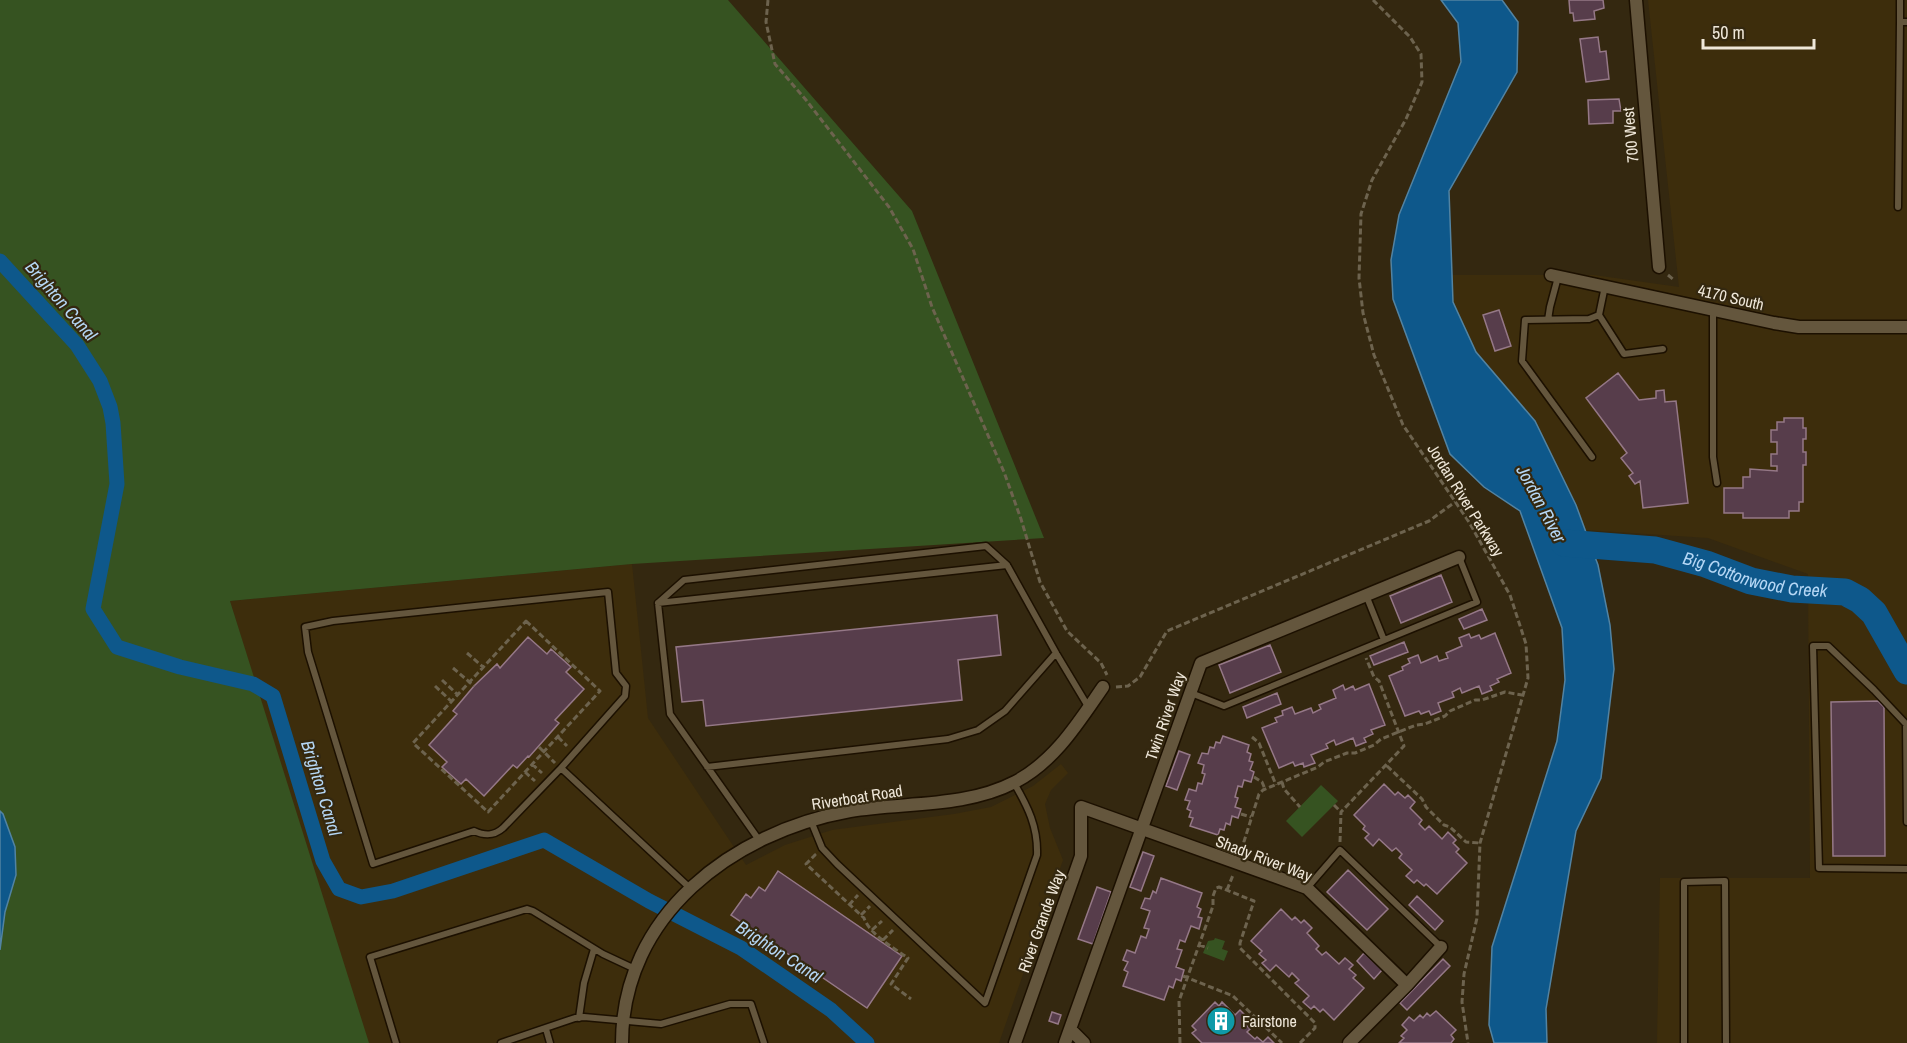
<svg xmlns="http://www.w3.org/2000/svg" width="1907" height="1043" font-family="'Archivo Narrow',sans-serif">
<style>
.built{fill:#3d2d0c}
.green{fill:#365321}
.water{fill:#0e588b;stroke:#5283a2;stroke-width:1.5}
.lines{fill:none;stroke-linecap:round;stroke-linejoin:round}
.canal{stroke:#0e588b;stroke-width:15}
.river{stroke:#0e588b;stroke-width:27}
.building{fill:#573d4b;stroke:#957887;stroke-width:1.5}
.lane-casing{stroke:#1c1000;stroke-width:9}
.street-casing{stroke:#1c1000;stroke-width:15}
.path{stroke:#6d634e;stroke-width:3;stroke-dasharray:6 3;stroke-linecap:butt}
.lane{stroke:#64563d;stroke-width:6}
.street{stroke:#64563d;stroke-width:12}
.labels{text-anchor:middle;stroke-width:4.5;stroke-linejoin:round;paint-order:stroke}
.street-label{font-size:16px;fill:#efe7d9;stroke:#342810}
.poi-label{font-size:16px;fill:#efe7d9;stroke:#342810;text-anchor:start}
.water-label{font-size:18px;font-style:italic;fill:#b5d7f5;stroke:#342810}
</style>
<rect width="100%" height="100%" fill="#342810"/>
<path class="built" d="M1648 0H1907V1043H1657L1660 878H1810L1808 574 1708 538 1585 530 1576 505 1535 421 1476 352 1453 302 1452 275H1594L1679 287Z
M632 564 648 718 746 865 785 845 832 830 954 814 991 807 1033 786 1061 764 1068 773 1051 790 1045 804 1050 828 1063 860 999 1043H365L230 601Z"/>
<path class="green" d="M0 0H728L912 211 1044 538 632 564 230 601 369 1043H0Z
M1321 785 1338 801 1302 837 1286 821Z
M1215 938 1225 941 1222 949 1228 951 1224 961 1203 953 1208 941 1214 940Z"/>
<path class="water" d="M1441 0H1502L1518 22 1517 72 1449 191 1453 302 1476 352 1535 421 1576 505 1598 565 1610 625 1614 669 1601 778 1576 831 1546 1009 1547 1043H1494L1489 1025 1492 947 1557 741 1565 680 1562 628 1520 511 1484 487 1450 454 1393 299 1391 260 1399 215 1461 62 1458 23Z
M0 811 3 814 15 847 16 875 5 912 0 950Z"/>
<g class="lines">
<path class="canal" d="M0 261 77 345 100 381 110 407 113 423 117 484 93 609 117 647 180 667 253 684 273 696 323 861 339 889 361 897 393 891 544 840 649 901 741 948 831 1010 867 1043"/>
<path class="river" id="s1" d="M1564 543 1655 550 1706 564 1751 581 1792 589 1845 592 1860 600 1874 613 1907 671"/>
</g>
<path class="building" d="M1569 0H1603L1604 8 1594 11 1595 19 1574 21 1573 13H1570Z
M1598 37 1600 52 1606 51 1609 79 1586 82 1580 39Z
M1619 99 1621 111H1613V123L1589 124 1588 100Z
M1499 310 1511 346 1495 351 1483 315Z
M1618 373 1639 400 1656 398V391L1664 390 1665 402 1676 401 1688 503 1643 508 1640 481 1635 484 1629 476 1633 473 1621 458 1627 453 1586 398Z
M1784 418H1803V428H1806V439H1803V452H1806V465H1803V502H1799V511H1789V518H1743V513H1724V488H1743V477H1750V469L1777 471V466H1771V454H1777V442H1771V430H1777V422H1784Z
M1441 575 1452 602 1401 623 1390 596Z
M1482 609 1487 620 1464 629 1459 619Z
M997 615 1001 655 958 660 962 700 706 726 703 700 682 702 676 647Z
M1495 633 1511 673 1497 679 1499 682 1490 686 1492 690 1482 694 1479 686 1462 693 1460 688 1452 692 1454 697 1438 703 1441 711 1431 715 1429 711 1421 714 1419 711 1405 716 1389 676 1403 670 1402 667 1410 663 1408 659 1418 655 1421 663 1437 656 1439 661 1448 658 1446 653 1462 646 1459 638 1469 634 1471 638 1479 635 1481 639Z
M528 637 547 654 551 649 571 667 566 672 584 689 555 720 559 723 529 757 528 756 517 768 513 765 484 796 466 779 461 784 442 767 447 762 429 745 457 714 453 711 474 686 497 664 500 668Z
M1404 642 1408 652 1374 665 1370 656Z
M1270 645 1281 672 1230 693 1219 665Z
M1369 684 1385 725 1371 730 1373 734 1364 738 1366 742 1356 746 1353 738 1336 745 1334 740 1326 744 1328 748 1311 755 1315 763 1304 767 1303 763 1295 766 1293 762 1279 768 1262 728 1277 722 1275 718 1283 715 1282 711 1292 707 1295 714 1311 708 1313 713 1321 709 1319 705 1336 698 1333 690 1343 685 1345 690 1353 686 1355 690Z
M1277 693 1281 704 1247 718 1243 707Z
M1878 701 1884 707 1885 856H1833L1831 702Z
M1223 736 1249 745 1247 752 1251 754 1249 761 1253 762 1250 770 1254 772 1251 782 1244 780 1242 787 1238 786 1235 797 1238 798 1235 807 1241 809 1238 818 1232 816 1230 825 1226 823 1224 830 1220 829 1218 835 1190 826 1193 818 1189 817 1191 811 1187 809 1190 801 1185 800 1189 789 1196 791 1198 783 1202 784 1205 774 1202 773 1204 765 1198 763 1202 753 1208 754 1210 747 1214 748 1216 742 1220 743Z
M1179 751 1190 755 1177 790 1166 786Z
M1384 784 1395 795 1398 792 1405 798 1408 795 1415 802 1410 808 1422 820 1419 824 1425 830 1429 826 1442 839 1448 832 1456 840 1453 843 1459 849 1456 852 1467 863 1437 894 1426 884 1424 886 1417 880 1414 883 1406 876 1412 870 1399 858 1402 854 1396 848 1392 851 1379 839 1373 846 1365 838 1369 834 1363 829 1365 826 1354 815Z
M1143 852 1154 856 1141 891 1130 887Z
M1348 870 1388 909 1367 930 1327 892Z
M778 871 902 956 867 1008 731 915 746 894 751 898 759 887 765 891Z
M1161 878 1202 893 1197 907 1201 909 1198 917 1202 918 1199 929 1191 926 1185 942 1180 940 1177 949 1182 950 1176 967 1184 970 1181 981 1176 979 1173 988 1169 986 1164 1000 1123 986 1128 972 1124 970 1128 962 1123 960 1127 950 1135 953 1141 936 1146 938 1149 929 1144 928 1150 911 1141 908 1145 898 1150 899 1153 891 1156 893Z
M1097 887 1111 892 1093 944 1078 939Z
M1417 896 1443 921 1435 930 1409 905Z
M1281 909 1292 920 1295 917 1301 923 1304 920 1312 928 1307 933 1319 946 1316 949 1322 955 1326 952 1339 964 1345 958 1353 965 1349 969 1356 975 1353 978 1364 988 1334 1020 1323 1009 1320 1012 1314 1006 1311 1009 1303 1002 1309 996 1295 983 1299 980 1292 973 1289 977 1276 965 1270 971 1262 963 1266 960 1259 954 1262 951 1251 941Z
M1364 953 1382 970 1374 979 1357 961Z
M1443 959 1450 966 1407 1010 1400 1003Z
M1215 1002 1219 1006 1222 1002 1235 1015 1240 1010 1248 1018 1244 1023 1250 1029 1247 1032 1255 1039 1257 1037 1263 1042 1268 1037 1274 1043H1202L1192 1033 1196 1030 1192 1026Z
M1436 1011 1456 1030 1451 1035 1454 1039 1451 1043H1399L1404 1038 1401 1036 1407 1030 1402 1025 1409 1017 1414 1021 1420 1015 1423 1018 1427 1013 1430 1016Z
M1052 1012 1061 1015 1058 1024 1049 1021Z"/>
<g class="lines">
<g class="lane-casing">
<path id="lane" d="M1900 0V22H1907
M1898 207 1900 22
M1605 286 1599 315 1624 354 1663 349
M1713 310V457L1717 483
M1548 320 1550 307 1558 277
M1592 457 1522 361 1525 320 1589 319 1599 315
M1366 595 1384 640
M658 603 684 580 986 546 1007 565
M1191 693 1224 706 1477 602 1459 557
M1906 724 1907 822
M1907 725 1874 690 1828 646H1813L1819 868 1907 869
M707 767 948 739 978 730 1005 711 1056 653
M561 768 625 696 626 686 616 673 608 592 333 621 305 627 308 652 373 864 474 831C485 836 494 836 503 828L561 768 691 889
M811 821 822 848 837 864 985 1003 1037 855C1038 827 1028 807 1014 783
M759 840 670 714 658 603 1007 565 1056 653 1089 708
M1307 888 1340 850 1441 947
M579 1018 584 983 594 949
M546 1029 550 1043
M396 1043 370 957 527 909 533 911 603 954 635 969
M501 1043 575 1018 584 1017 661 1024 730 1004H751L764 1043
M1684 1043V882L1725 881 1726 1043"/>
</g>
<g class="street-casing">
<path id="street" d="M1636 0 1659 267
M1551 275 1774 323 1799 327H1907
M1070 1029 1084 1043
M622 1043C622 915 733 832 850 811 904 802 965 808 1015 782 1055 761 1078 723 1103 687
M1015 1043 1081 856V807L1307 888 1407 985
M1065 1043 1201 663 1459 557
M1349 1043 1407 985 1441 947"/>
</g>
<path class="path" d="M768 0 766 22 775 64 806 100 889 207 913 249 932 307 1004 472 1021 519 1040 582 1067 631 1101 663 1107 675
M1373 0 1410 37 1421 54 1422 82 1406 119 1372 180 1361 214 1359 278 1363 313 1374 355 1403 425 1469 522 1510 595 1526 644 1528 678 1480 843 1477 918 1464 974 1462 1002 1468 1043
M1668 275 1674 280
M526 621 600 691 488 812 413 743Z
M467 653 483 667
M453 668 474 686
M442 680 458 695
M435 686 451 701
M1116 687 1128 686 1140 677 1167 631 1429 521 1455 502
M558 737 567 746
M1252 737 1259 743 1276 785
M539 747 555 763
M532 764 542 773
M1387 766 1422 799 1426 807 1444 825 1450 827 1466 842 1480 843
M525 772 535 781
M1254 777 1262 782 1265 789
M1282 782 1284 789 1300 807
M1334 805 1341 812
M1241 814 1251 817
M1340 842 1341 812 1404 746 1379 681 1374 677 1366 658
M1241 851 1259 794 1263 790 1318 767 1324 762 1347 753H1355L1374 745 1381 739 1416 725 1425 724 1445 716 1450 711 1475 700H1482L1505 692 1522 695
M814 854 815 855 806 864 864 918C870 935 894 948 908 958L891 984 911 999
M1227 890 1233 875
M849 905 858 895
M861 915 870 906
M872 930 882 921
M883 940 893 930
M1199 945 1208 948
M1183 976 1233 996 1282 1043
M1180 1043 1179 1001 1213 906V896L1216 888 1219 887 1254 901 1240 943V948L1315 1023V1028L1300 1043"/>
<use href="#lane" class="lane"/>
<use href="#street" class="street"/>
</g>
<defs>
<g id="building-disc" transform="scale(1.5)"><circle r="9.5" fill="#0f9aa8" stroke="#342810"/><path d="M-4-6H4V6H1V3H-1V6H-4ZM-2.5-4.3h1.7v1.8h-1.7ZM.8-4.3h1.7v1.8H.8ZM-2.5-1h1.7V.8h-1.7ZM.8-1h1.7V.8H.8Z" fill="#fff"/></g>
</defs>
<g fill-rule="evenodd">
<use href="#building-disc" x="1221" y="1021"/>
</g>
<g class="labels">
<g class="street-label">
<text transform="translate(1630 135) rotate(-95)" y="6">700 West</text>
<text transform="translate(1731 297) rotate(13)" y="6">4170 South</text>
<text transform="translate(1466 500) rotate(58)" y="6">Jordan River Parkway</text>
<text transform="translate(1165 716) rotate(-71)" y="6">Twin River Way</text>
<text transform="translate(857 797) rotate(-9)" y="6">Riverboat Road</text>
<text transform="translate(1264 858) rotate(21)" y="6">Shady River Way</text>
<text transform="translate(1041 921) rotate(-70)" y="6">River Grande Way</text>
</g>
<g class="poi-label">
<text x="1242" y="1027">Fairstone</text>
</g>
<g class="water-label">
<text transform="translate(61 301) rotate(49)" y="6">Brighton Canal</text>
<text transform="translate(1541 504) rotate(62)" y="6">Jordan River</text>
<text dy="6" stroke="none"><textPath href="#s1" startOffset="195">Big Cottonwood Creek</textPath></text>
<text transform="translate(321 788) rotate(73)" y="6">Brighton Canal</text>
<text transform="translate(779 952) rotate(33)" y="6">Brighton Canal</text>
</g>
</g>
<path d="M1703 39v9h111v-9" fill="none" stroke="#efe7d9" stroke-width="3"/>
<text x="1712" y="39" font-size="18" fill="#efe7d9" stroke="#342810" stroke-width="4.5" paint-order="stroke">50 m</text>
</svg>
